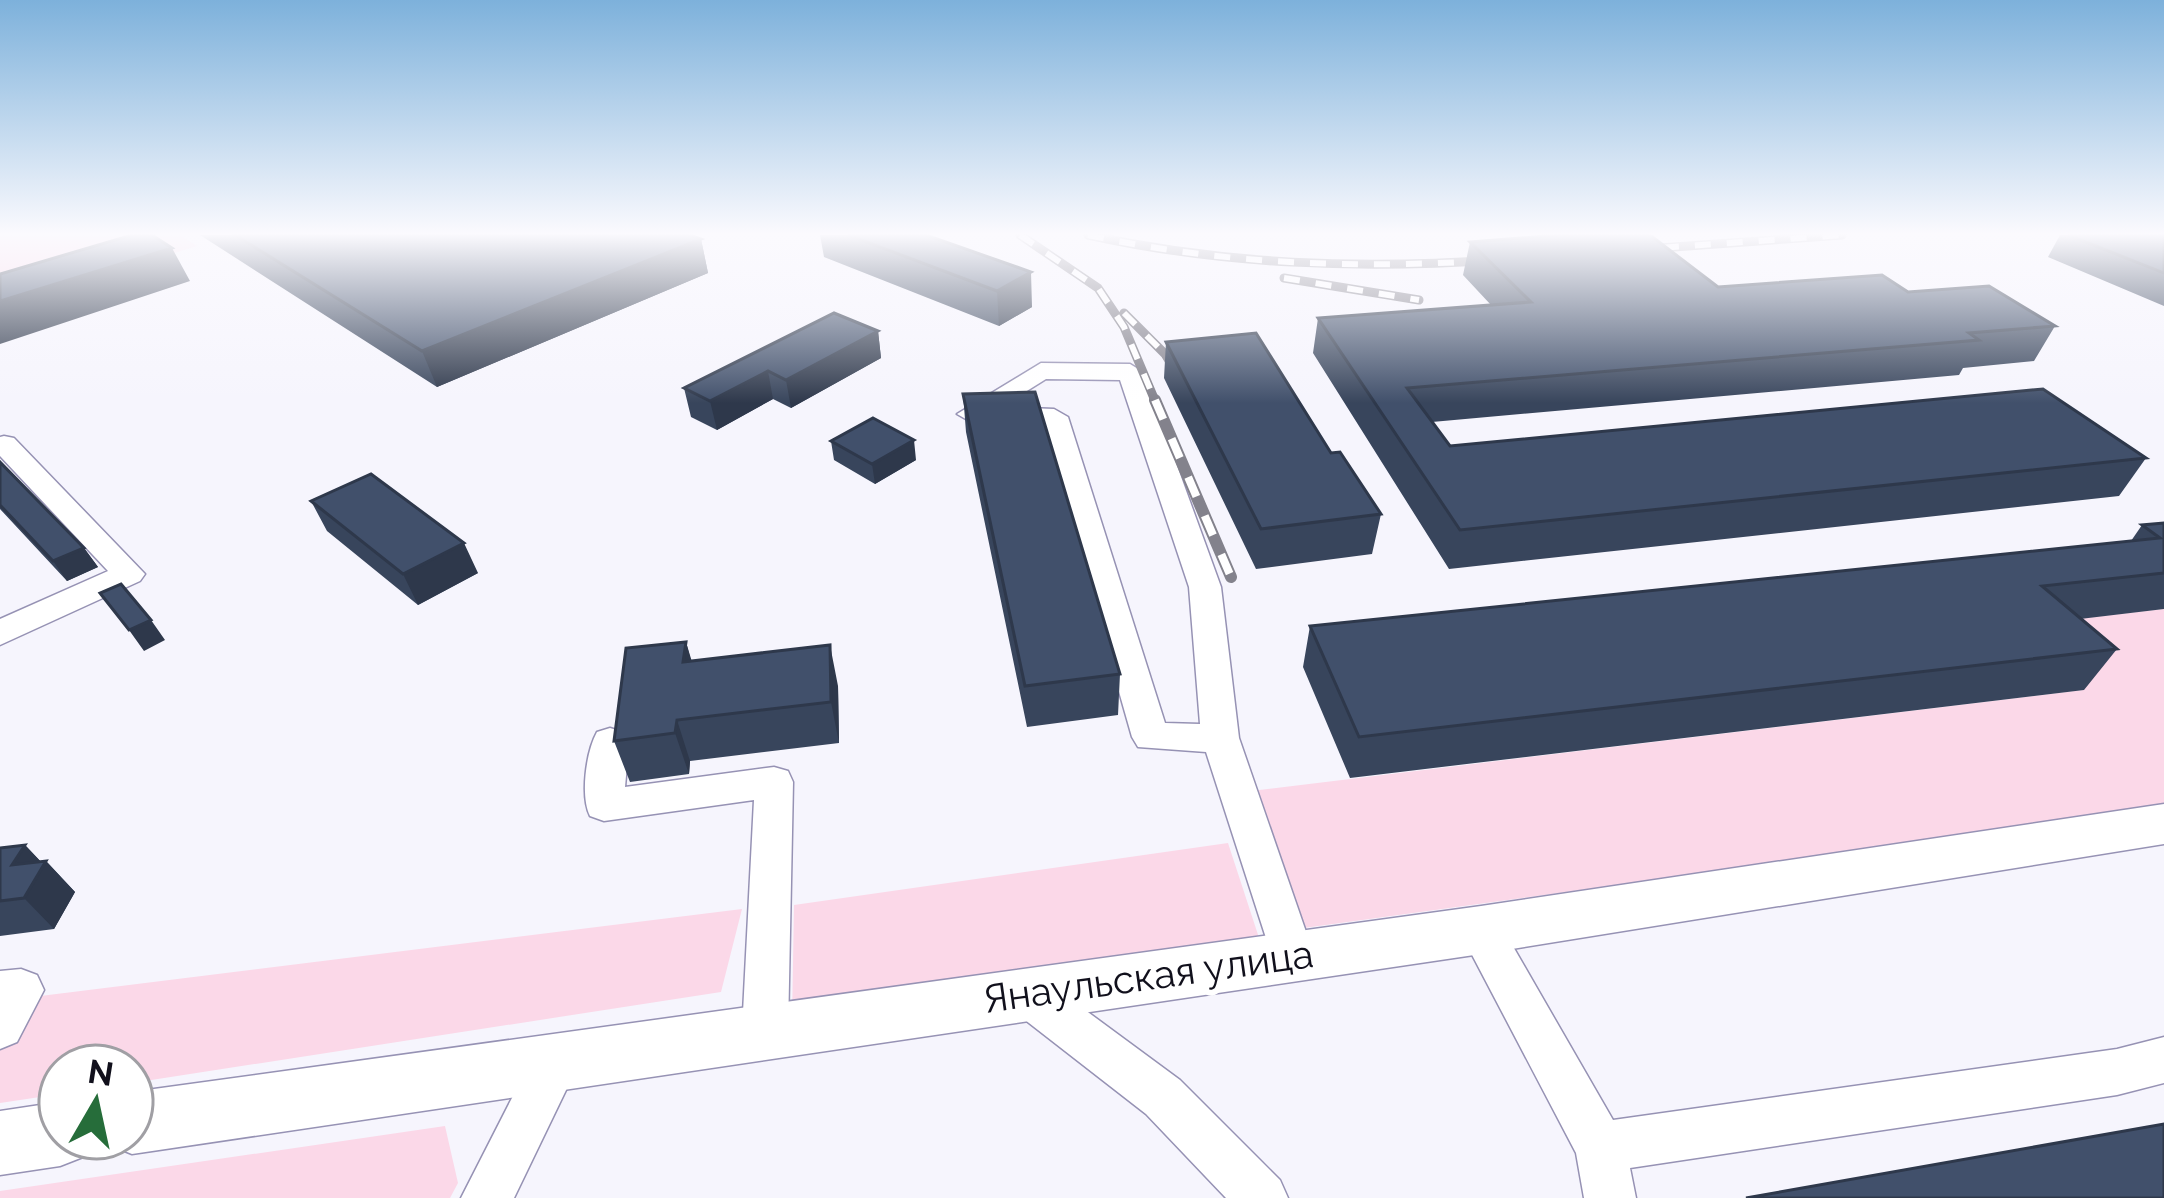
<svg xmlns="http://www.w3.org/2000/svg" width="2164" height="1198" font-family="Raleway,sans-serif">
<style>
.green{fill:#fbd8e8}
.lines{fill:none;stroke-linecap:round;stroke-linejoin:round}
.minor-casing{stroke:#9692b4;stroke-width:3}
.major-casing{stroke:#9692b4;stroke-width:3}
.minor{fill:#fff;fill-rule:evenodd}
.major{fill:#fff;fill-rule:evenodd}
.rail-far1-casing{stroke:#83828c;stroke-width:9}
.rail-casing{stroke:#83828c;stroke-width:12}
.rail-far1{stroke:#fff;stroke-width:6;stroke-dasharray:16;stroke-linecap:butt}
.rail{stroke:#fff;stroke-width:8;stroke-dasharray:21;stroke-linecap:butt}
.wall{fill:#38455c}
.shaded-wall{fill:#2e384b}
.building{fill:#41506b;stroke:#2e384b;stroke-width:3}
.labels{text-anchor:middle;stroke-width:12;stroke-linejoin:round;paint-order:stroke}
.near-street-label{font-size:39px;fill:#11101c;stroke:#fff}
</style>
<rect width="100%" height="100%" fill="#f6f5fd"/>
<path class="green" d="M0 235H180L197 246 0 307Z
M2164 609V810L1304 928 1251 791 2083 690 2013 626Z
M1228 843 1262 947 792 1020 794 905Z
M742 909 721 992 132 1083V1066H60V1094L0 1103V1001Z
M445 1126 458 1183 450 1198H0V1191Z"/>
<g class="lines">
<g class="minor-casing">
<path id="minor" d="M1041 363 1130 364 1143 372 1221 587 1239 738 1314 955 1308 969 1292 975 1276 969 1206 752 1138 747 1132 737 1043 425 971 422 957 414ZM1046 379 1120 380 1189 587 1200 724 1165 723 1068 417 1054 409 1001 407Z
M4 436 14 438 145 574 140 581 0 645V619L108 571 0 456V437Z
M610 728 623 732 629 742 625 787 774 767 788 771 793 782 788 1032 782 1047 765 1054 748 1047 742 1032 754 800 604 821 590 816C580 796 586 752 597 732Z
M1481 911 1496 917 1613 1120 2117 1049 2164 1037V1083L2117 1095 1630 1168 1636 1198H1584L1576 1153 1459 930 1466 917Z
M21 969 37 975 44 990 17 1042 0 1049V971Z
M1027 973 1043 979 1180 1080 1280 1180 1288 1198H1226L1146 1114 1011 1009 1004 994 1011 979Z
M556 1038 573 1045 580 1061 514 1198H461L539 1045Z"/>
</g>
<g class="major-casing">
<path id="major" d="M2164 804V844L1481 954 132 1154 110 1145 107 1138H132V1092L1481 906Z
M60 1102V1138H90L83 1157 60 1166 0 1175V1111Z"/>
</g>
<use href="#minor" class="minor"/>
<use href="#major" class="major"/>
<g class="rail-far1-casing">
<path id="rail-far1" d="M1020 235 1098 288 1124 327 1156 403
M1088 235C1225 265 1360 269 1499 260
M1631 250 1842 235
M1284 278 1419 300
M1124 313 1165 354 1179 377"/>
</g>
<g class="rail-casing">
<path id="rail" d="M1155 400 1231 577"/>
</g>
<use href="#rail-far1" class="rail-far1"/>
<use href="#rail" class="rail"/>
</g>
<path class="wall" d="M200 235H690L701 239 708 273 437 387Z
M820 235H926L1032 307 999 326 824 257Z
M2060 235H2164V306L2048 257Z
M1470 242 1718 287 1908 292 2055 326 2034 361 1963 368 1959 375 1432 422 1450 446 2146 458 2119 496 1449 569 1313 353 1318 318 1491 305 1463 275Z
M878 331 881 358 791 408 773 399 717 430 691 417 684 388Z
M1166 342 1331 453 1381 514 1372 554 1256 569 1164 378Z
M963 394 1120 674 1118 715 1027 727 966 432Z
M831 441 916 460 875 484 834 460Z
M0 462 84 548 98 567 67 581 0 509Z
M311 501 478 573 418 605 327 531Z
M2164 523V609L2080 619 2117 649 2084 690 1350 778 1303 667 1310 626 2131 541 2142 525Z
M686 642 691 661 838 686 839 743 690 761 689 774 630 782 614 741Z
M25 845 41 862 46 861 75 892 54 929 0 936V848Z"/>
<path class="shaded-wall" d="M701 239 708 273 437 387 422 351Z
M172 248 190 281 0 344V301Z
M1031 272 1032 307 999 326 997 291Z
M878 331 881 358 791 408 786 380Z
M768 371 773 399 717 430 710 401Z
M914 440 916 460 875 484 872 464Z
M464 543 478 573 418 605 403 574Z
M84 548 98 567 67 581 53 561Z
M151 620 165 640 144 651 129 630Z
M686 642 698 682 683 662Z
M830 645 838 686 839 743 831 702Z
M677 720 690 761 689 774 675 733Z
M25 845 44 865 46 861 75 892 54 929 24 898 12 865Z"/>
<path class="building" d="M132 235H152L172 248 0 301V274Z
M235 235H690L701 239 422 351Z
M848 235H926L1031 272 997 291Z
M1559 235H1650L1718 287 1882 275 1908 292 1989 286 2055 326 1969 333 1979 340 1407 388 1450 446 2043 389 2146 458 1460 530 1318 318 1531 302 1470 242Z
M2068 235H2164V273Z
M834 313 878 331 786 380 768 371 710 401 684 388Z
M1256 333 1331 453 1340 452 1381 514 1261 529 1166 342Z
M1035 392 1120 674 1025 686 963 394Z
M873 418 914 440 872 464 831 441Z
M0 462 84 548 53 561 0 505Z
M371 474 464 543 403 574 311 501Z
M2164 523V573L2042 586 2117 649 1359 737 1310 626 2160 538 2142 525Z
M121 584 151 620 129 630 100 593Z
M686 642 683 662 830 645 831 702 677 720 675 733 614 741 626 648Z
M25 845 12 865 46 861 24 898 0 901V848Z
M2164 1124V1198H1746Z"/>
<linearGradient id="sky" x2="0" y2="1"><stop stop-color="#7db1db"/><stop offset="0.58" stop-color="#fbfafe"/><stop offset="1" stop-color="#fbfafe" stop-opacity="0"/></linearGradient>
<rect width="2164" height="403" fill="url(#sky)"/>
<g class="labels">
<g class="near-street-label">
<text transform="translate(1148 976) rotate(-8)" y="14">Янаульская улица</text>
</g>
</g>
<g transform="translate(96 1102) rotate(9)"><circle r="57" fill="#ffffff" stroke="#a09fa4" stroke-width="3"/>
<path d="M0-9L21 45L0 30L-21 45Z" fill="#266d3a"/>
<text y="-18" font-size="33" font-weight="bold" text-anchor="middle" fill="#11101c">N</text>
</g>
</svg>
